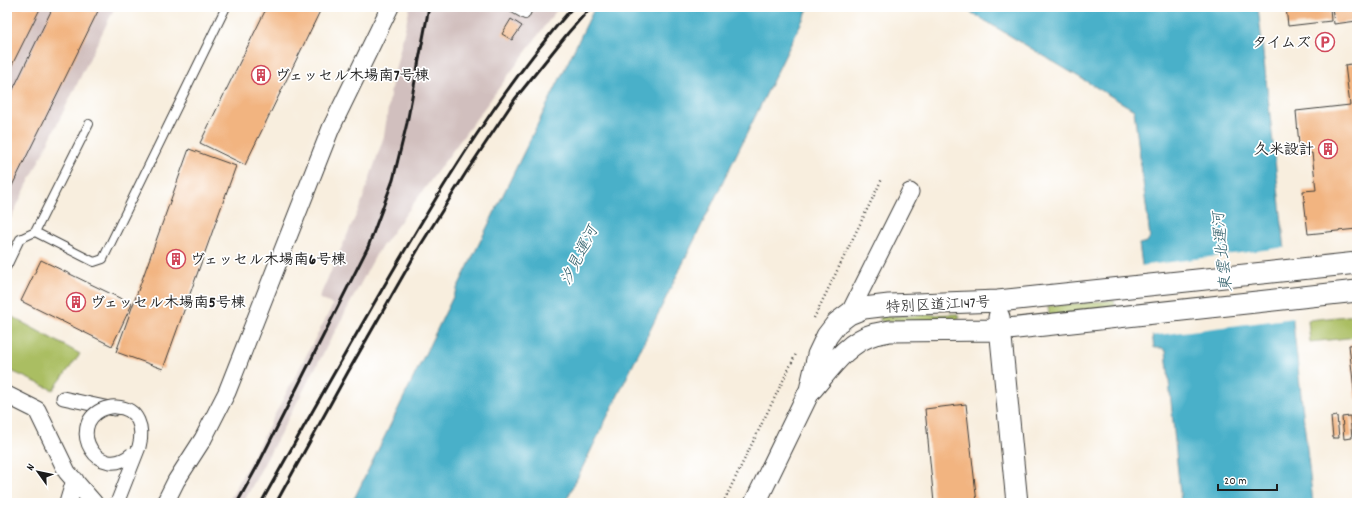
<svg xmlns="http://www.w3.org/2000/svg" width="1364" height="510" font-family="Dekko,'Klee One',sans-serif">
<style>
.industrial{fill:#d1bfbe}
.green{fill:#aabe62;stroke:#636d3f}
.water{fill:#4ab0c9;stroke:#336672}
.pier{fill:#f8eede}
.building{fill:#f2b480}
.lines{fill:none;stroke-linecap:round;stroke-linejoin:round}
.service-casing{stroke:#3d3c39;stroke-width:10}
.pedestrian-casing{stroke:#3d3c39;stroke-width:15}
.minor-casing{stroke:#3d3c39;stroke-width:19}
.tertiary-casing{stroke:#3d3c39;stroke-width:23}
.path{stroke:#3d3c39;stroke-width:2.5;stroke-dasharray:1 3;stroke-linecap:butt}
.service{stroke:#fff;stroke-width:8}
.pedestrian{stroke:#fff;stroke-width:13}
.minor{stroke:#fff;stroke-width:17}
.tertiary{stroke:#fff;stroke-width:21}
.rail{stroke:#1c1c1c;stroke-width:3}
.pedestrian-bridge-casing{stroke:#3d3c39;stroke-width:15;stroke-linecap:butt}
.pedestrian-bridge{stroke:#fff;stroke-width:13}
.labels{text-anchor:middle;stroke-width:3.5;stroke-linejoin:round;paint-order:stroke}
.poi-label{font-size:15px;font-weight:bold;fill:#1c1c1c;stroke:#fff;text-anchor:start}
.street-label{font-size:15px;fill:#1c1c1c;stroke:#fff}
.water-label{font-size:16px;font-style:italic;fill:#315f6a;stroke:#fff}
</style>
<rect width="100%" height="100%" fill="#fff"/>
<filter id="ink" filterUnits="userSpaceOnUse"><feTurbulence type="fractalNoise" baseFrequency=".025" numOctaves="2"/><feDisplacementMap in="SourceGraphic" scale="8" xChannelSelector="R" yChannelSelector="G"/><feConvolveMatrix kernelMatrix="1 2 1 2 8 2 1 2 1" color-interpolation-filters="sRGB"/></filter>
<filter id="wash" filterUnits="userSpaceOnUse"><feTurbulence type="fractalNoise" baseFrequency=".012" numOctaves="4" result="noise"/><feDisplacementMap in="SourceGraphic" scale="16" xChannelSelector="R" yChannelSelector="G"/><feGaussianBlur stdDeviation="0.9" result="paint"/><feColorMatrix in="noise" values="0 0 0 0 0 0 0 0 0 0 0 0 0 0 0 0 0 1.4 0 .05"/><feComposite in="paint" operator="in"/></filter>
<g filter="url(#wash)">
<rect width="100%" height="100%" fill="#f8eede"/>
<path class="industrial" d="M7 7H115L7 226Z
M410 7H559L377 253 243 503H228L333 305 319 298 361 204 384 136 391 88Z"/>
<path class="green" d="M1114 300 1116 309 1049 316 1048 306Z
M7 314 80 354 53 390 7 369Z
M956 314 960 316 959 318 957 320 883 322 879 319 883 316Z
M1357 315V337L1310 342 1308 320Z"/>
<path class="water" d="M595 7H809L565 503H352Z
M962 7H1258L1313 503H1181L1166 351 1162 348H1154L1139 244 1147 242 1150 237 1134 110Z"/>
<path class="pier" d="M1287 247 1294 318 1150 336 1140 266Z"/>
<g id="blocks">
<path class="building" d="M7 7H41L7 75Z
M53 7H100L7 196V102Z
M267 7H322L245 165 200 143Z
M1286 7H1330L1331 21 1288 26Z
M1332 7H1357V21L1334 24Z
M511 19 522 26 512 40 502 34Z
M1357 63V229L1308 234 1303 191 1316 190 1312 153 1299 154 1298 145H1299L1296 111 1350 105 1345 65Z
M189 149 236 166 163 369 116 352Z
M41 260 132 304 112 346 21 301Z
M1357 344V399H1355L1349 345Z
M966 404 977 503H934L925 409Z
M1337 416 1339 438H1333L1331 417Z
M1350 416 1352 438 1344 439 1342 417Z
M1352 416H1357V437H1354Z"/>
</g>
</g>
<g filter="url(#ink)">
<use href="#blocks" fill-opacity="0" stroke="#3d3c39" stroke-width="1"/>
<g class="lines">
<g class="service-casing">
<path id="service" d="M511 7 525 15 529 7
M35 232 94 262 103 259 226 7
M7 266 20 239 35 232 89 124"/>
</g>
<g class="pedestrian-casing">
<path id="pedestrian" d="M63 398 114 409"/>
</g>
<g class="minor-casing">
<path id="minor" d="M849 314 910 192
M7 395 37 410 67 472 94 503
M68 503 75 480
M165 503 176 481 203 439 227 392 331 128 390 7"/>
</g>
<g class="tertiary-casing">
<path id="tertiary" d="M999 317 1017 503
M812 389C829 369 848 341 875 334 880 333 885 332 890 331L999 330 1357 291
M755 503 810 390 818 355 827 336 837 323 849 314 864 308 889 305 998 301 1357 263"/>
</g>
<path class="path" d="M814 318 882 179
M723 503 796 354"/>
<use href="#service" class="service"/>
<use href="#pedestrian" class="pedestrian"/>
<use href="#minor" class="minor"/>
<use href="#tertiary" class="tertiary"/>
<path class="rail" d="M237 503 259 463 368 247 393 180 407 123 429 7
M261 503C304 426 347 350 391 274 445 181 502 88 573 7
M276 503 348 372 420 246 467 171 515 99 568 33 591 7"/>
<g class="pedestrian-bridge-casing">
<path id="pedestrian-bridge" d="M117 503 139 447C144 429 139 408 116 407 111 406 106 408 101 410 67 427 98 483 132 454"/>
</g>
<use href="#pedestrian-bridge" class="pedestrian-bridge"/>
</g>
</g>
<defs>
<g id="parking-ring" transform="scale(1)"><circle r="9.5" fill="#fff" stroke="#d1495b" stroke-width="1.5"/><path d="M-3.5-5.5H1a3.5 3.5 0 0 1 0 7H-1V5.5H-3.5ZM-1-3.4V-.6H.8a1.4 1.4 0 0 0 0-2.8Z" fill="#d1495b"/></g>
<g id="building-ring" transform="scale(1)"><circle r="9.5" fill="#fff" stroke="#d1495b" stroke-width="1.5"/><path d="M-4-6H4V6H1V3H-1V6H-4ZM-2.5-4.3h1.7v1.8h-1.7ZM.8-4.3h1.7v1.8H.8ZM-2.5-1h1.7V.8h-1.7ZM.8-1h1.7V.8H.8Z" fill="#d1495b"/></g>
</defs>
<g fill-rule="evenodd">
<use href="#parking-ring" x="1325" y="42"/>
<use href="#building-ring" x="261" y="75"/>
<use href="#building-ring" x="1328" y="149"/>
<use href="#building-ring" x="176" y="259"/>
<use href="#building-ring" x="76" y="302"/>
</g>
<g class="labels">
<g class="poi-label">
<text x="1311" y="47" text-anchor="end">タイムズ</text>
<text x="275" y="80">ヴェッセル木場南7号棟</text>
<text x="1314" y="154" text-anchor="end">久米設計</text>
<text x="190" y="264">ヴェッセル木場南6号棟</text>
<text x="90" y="307">ヴェッセル木場南5号棟</text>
</g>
<g class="street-label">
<text transform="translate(938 304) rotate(-3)" y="5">特別区道江147号</text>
</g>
<g class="water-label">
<text transform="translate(1221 252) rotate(-96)" y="6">東雲北運河</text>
<text transform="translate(578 255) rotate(-63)" y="6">汐見運河</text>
</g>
</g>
<rect width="1364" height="510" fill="none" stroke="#fff" stroke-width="24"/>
<g transform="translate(38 472) rotate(303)" stroke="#ffffff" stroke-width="3" paint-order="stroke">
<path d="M0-3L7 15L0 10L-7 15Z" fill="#1c1c1c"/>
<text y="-6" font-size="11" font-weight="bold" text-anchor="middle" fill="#1c1c1c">N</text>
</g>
<path d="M1218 484v6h59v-6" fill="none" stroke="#1c1c1c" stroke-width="2"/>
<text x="1224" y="484" font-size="12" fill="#1c1c1c" stroke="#ffffff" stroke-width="3" paint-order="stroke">20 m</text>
</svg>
